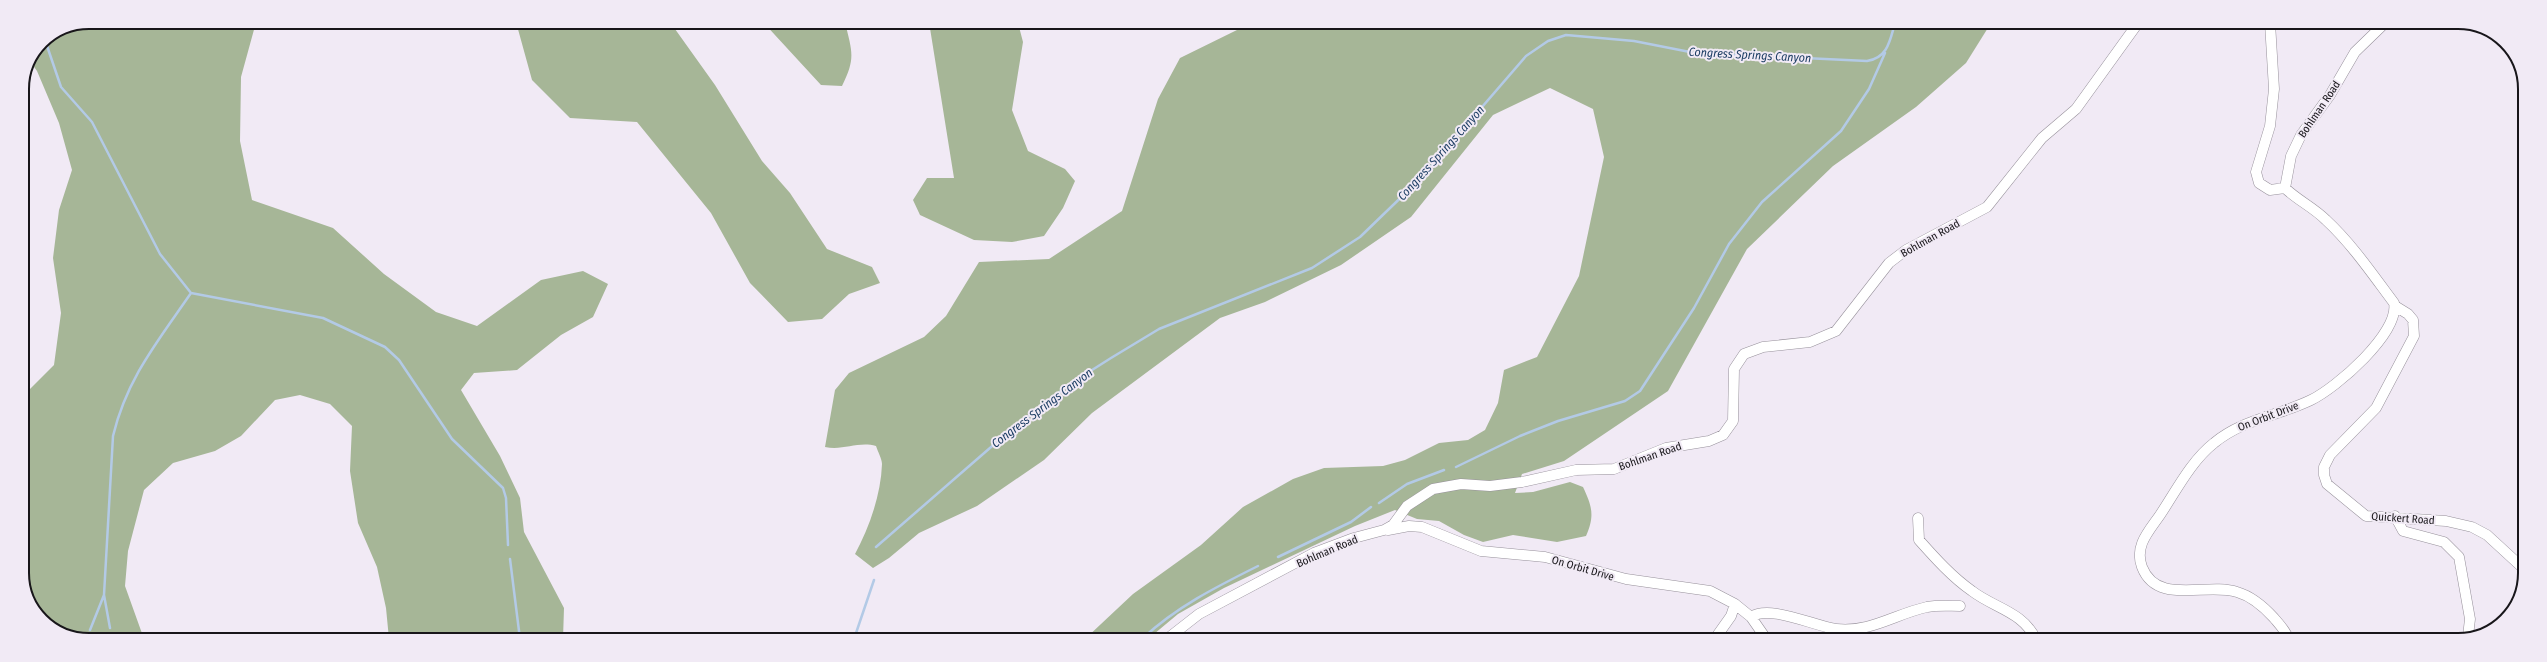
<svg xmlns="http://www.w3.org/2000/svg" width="2547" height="662" font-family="'Fira Sans Condensed',sans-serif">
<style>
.forest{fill:#a6b697}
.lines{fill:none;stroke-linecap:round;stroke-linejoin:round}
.stream{stroke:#b3cae6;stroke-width:2.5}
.minor-casing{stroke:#97919b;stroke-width:11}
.minor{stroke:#fff;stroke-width:10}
.labels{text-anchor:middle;stroke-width:4;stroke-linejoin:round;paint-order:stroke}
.street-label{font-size:11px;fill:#18161a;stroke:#f1eaf5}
.water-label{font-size:12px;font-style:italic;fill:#1d3e64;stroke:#f1eaf5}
.rim{fill:none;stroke:#18161a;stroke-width:2}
</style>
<rect width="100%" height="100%" fill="#f1eaf5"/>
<path class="forest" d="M89 22H267L255 26 241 77 240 141 252 200 333 228 384 274 436 312 477 326 541 280 583 271 608 284 593 317 561 335 517 370 474 373 461 390 500 456 520 498 524 532 564 608 563 639H389L386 608 377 567 358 523 350 471 352 426 330 404 300 395 275 400 241 436 215 451 173 463 144 490 128 551 125 586 144 639H76L39 617 22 577V397L54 365 61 313 53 258 59 210 72 170 59 123 37 71 29 60C48 33 58 28 89 22Z
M516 22H670L715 85 762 161 790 193 827 249 872 267 880 283 849 294 822 319 788 322 750 283 711 213 637 122 570 118 532 80Z
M763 22H845C852 52 856 58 842 86L821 85Z
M929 22 1018 23 1023 42 1012 110 1028 151 1065 169 1075 181 1063 208 1044 236 1012 242 974 240 920 215 913 200 927 178H954Z
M1241 23H1991L1966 63 1916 107 1833 166 1747 249 1668 391 1564 461 1522 474 1515 493 1533 492 1570 482 1583 487C1592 506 1595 516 1586 536L1557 542 1513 535 1483 542 1464 535 1439 521 1417 519 1395 510 1355 526 1224 588 1178 614 1148 639H1085L1133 594 1201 545 1243 507 1293 479 1324 468 1383 466 1405 460 1439 443 1468 440 1485 430 1498 403 1504 370 1537 357 1579 276 1604 157 1593 109 1550 88 1493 115 1411 217 1341 265 1265 302 1220 318 1092 413 1044 460 977 506 919 533 889 558 873 568 855 554C869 528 881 495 882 464 882 459 878 452 876 446 858 441 843 451 825 447L835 390 849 373 924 337 946 316 979 262 1049 259 1122 211 1158 99 1180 58 1239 29Z"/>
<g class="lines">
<path class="stream" d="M45 40 61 87 92 122 160 254 191 293 323 318 385 347 399 360 452 439 503 488 506 498 508 545
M1456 467 1520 436 1558 421 1625 401 1640 391 1694 308 1729 244 1762 202 1841 131 1869 89 1885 53
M1379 503 1407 484 1444 470
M876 547 998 441 1070 384 1111 358 1159 329 1312 268 1360 237 1419 180 1526 56 1548 41 1566 35 1634 41 1695 53 1867 61C1888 58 1890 40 1895 23
M1278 557 1351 522 1371 507
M510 559 520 639
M110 628 104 595 113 436C127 378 158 341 191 293
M90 630 104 595
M113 636 115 639
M88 639V637
M854 639 874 580
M1142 639C1176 607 1216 587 1258 566"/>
<g class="minor-casing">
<path id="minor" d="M2270 23 2274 89 2270 126 2256 172 2259 183 2270 190 2285 188 2291 156 2301 135 2330 95 2355 52 2385 23
M2285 188C2297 200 2313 207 2326 220 2352 244 2373 275 2394 303 2400 333 2336 388 2311 400 2278 416 2243 419 2214 443 2191 461 2176 491 2160 515 2149 531 2134 546 2142 567 2157 606 2206 582 2237 592 2251 596 2264 607 2274 618 2280 625 2286 631 2289 640
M2395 306 2408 314 2413 320 2414 336 2376 408 2330 455 2324 467V475L2327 484 2366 516 2446 521 2472 527 2487 535 2524 569
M2395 516 2403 531 2444 542 2459 557 2470 619 2468 636
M1918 518 1919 540C1935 558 1952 577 1972 591 1994 608 2024 612 2036 640
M1388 530 1409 526 1422 527 1481 551 1545 557 1626 579 1710 591 1735 604 1751 617 1767 640
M1751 617C1769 604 1814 626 1836 629 1870 633 1895 614 1927 607 1938 605 1949 606 1960 606
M1167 639 1199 614 1314 553 1354 538 1384 530 1393 525 1407 506 1433 489 1461 484 1490 486 1522 482 1576 470 1614 469 1666 448 1709 441 1723 435 1733 421 1734 369 1744 354 1763 347 1810 342 1836 331 1889 263 1906 250 1987 207 2042 138 2076 109 2138 23
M1714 640 1731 616 1735 604"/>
</g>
<use href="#minor" class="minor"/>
</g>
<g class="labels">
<g class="street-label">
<text transform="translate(2319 109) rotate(-56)" y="4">Bohlman Road</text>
<text transform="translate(1930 238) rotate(-29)" y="4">Bohlman Road</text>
<text transform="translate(2268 416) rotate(-21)" y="4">On Orbit Drive</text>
<text transform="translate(1650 456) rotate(-19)" y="4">Bohlman Road</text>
<text transform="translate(2403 518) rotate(4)" y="4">Quickert Road</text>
<text transform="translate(1327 551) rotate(-23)" y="4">Bohlman Road</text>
<text transform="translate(1583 568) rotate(16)" y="4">On Orbit Drive</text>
</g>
<g class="water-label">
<text transform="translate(1750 55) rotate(3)" y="4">Congress Springs Canyon</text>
<text transform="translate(1441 153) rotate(-48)" y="4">Congress Springs Canyon</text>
<text transform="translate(1042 408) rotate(-37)" y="4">Congress Springs Canyon</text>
</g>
</g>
<path d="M0 0H2547V662H0ZM89 29H2458A60 60 0 0 1 2518 89V573A60 60 0 0 1 2458 633H89A60 60 0 0 1 29 573V89A60 60 0 0 1 89 29Z" fill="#f1eaf5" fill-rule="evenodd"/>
<path class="rim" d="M89 29H2458A60 60 0 0 1 2518 89V573A60 60 0 0 1 2458 633H89A60 60 0 0 1 29 573V89A60 60 0 0 1 89 29Z"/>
</svg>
